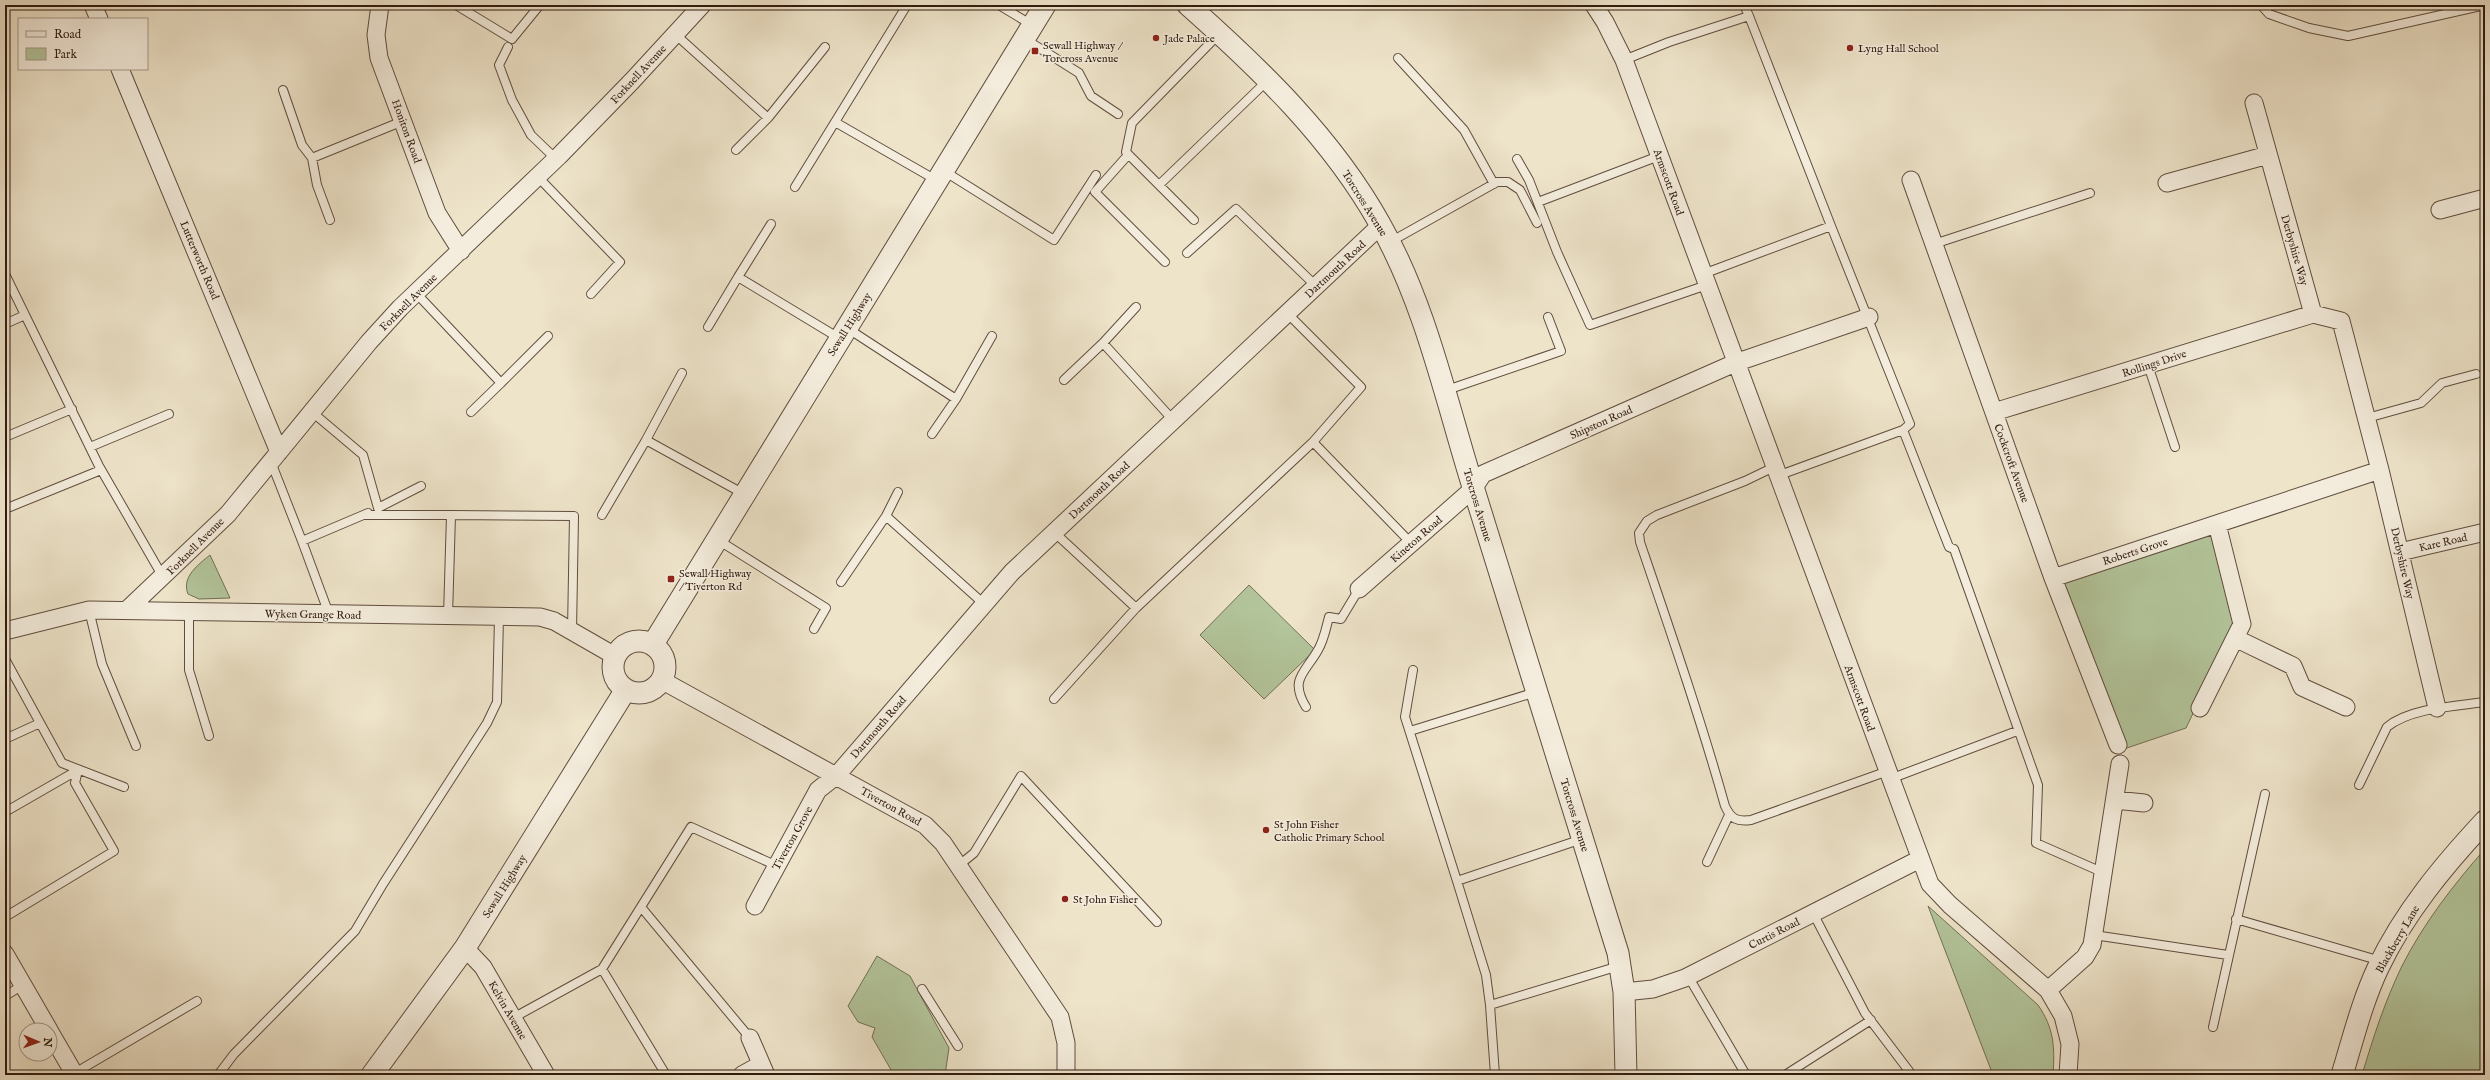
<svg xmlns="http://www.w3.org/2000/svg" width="2490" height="1080" font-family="'IM FELL English',serif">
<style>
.green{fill:#b3c59b;stroke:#727056}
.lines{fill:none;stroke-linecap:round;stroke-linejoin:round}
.service-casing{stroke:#604d3e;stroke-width:10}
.minor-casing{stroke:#604d3e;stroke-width:19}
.tertiary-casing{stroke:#604d3e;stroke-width:23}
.service{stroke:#f4eddd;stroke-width:8}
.minor{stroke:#f4eddd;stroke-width:17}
.tertiary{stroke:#f4eddd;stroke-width:21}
.poi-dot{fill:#8f2418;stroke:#f4eddd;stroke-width:1.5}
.labels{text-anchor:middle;stroke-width:3;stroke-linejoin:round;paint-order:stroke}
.poi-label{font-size:11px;fill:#301b10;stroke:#f4eddd;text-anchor:start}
.street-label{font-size:11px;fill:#301b10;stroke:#f4eddd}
</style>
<rect width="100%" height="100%" fill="#eee4ca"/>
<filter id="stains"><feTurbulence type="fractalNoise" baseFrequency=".005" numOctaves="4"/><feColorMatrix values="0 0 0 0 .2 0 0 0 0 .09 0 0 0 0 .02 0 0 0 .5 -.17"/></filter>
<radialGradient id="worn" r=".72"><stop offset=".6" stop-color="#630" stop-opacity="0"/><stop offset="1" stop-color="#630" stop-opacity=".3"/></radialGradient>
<path class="green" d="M2215 531 2236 624 2186 728 2124 749 2059 579Z
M210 555 230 598 199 599 188 594C181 577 199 564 210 555Z
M1249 585 1315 650 1264 699 1200 635Z
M2485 849V1075H2362C2373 1038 2385 1001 2402 966 2423 924 2454 884 2485 849Z
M1928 906 2038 1005C2054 1028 2055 1047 2053 1075H1993Z
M877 956 910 976 949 1048 945 1075H894L872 1037 875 1028 858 1022 848 1006Z"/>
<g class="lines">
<g class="service-casing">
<path id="service" d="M456 5 512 39 539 6
M907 5 835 122 936 180
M999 5 1032 25
M2261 5 2269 14 2309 28 2348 36 2485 5
M675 34 768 118 825 47
M1025 39 1079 73 1091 96 1118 114
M508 47 499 65 512 100 531 135 556 159
M1398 58 1464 130 1494 184
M1624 60 1669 42 1749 16 1744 5
M283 90 302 145 312 158
M736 150 768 118
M1128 155 1095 192 1165 262
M1517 159 1529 180 1557 252 1590 325 1707 285
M944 171 1054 240 1096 175
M538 177 620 262 591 294
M1159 185 1267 81
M795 187 835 122
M1538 202 1659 156
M330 220 317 185 312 158 403 121
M1194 220 1126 152 1132 123 1219 34
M1831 226 1910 424 1903 430
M1390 242 1497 182H1508L1520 190 1537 223
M1934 244 2090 193
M1187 253 1236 209 1316 286
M5 274 99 466 163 577
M1703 274 1831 226 1749 16
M738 277 771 224
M416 293 501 383 548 336
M1136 307 1103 343 1173 420
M1287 313 1361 387 1313 442
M5 324 25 315
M708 327 738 277 839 338
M847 328 956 399 932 434
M2148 365 2175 447
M1064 380 1103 343
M1444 391 1561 351 1548 317
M956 399 992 336
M312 412 363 455 378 508 421 486
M471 412 501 383
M2367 418 2421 403 2442 383 2476 374
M5 437 72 409
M646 440 682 373
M90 447 169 414
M271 462 302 541 368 513
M1774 467 1745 481 1657 515 1647 521 1639 533 1640 542C1670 630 1700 717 1725 806 1731 819 1737 822 1751 820L1888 771
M1777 476 1903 430 1949 547 1954 549 2038 785 2036 843 2104 873
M898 492 886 516 984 604
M5 509 101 470
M364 515H451L448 616
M451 515 574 516 572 631
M602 515 646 440 744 494
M1054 532 1136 608 1313 442 1411 543
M718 540 826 608 814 629
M302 541 329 614
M841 582 886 516
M89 610 102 664 136 746
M189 612V670L209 736
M5 659 62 763 124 787
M1413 670 1405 717 1457 881
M1054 699 1136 608
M1306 707C1289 679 1305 673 1318 650 1324 640 1326 628 1329 617L1341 619 1359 589
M1410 731 1536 692
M5 739 40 723
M1890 779 2017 731
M2359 785 2387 727C2410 708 2456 706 2485 702
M5 812 78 770
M1707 862 1729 815
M958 866 974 853 1021 776 1157 922
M641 907 750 1038
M1813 913 1865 1013 1912 1075
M5 917 114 851 75 783 78 770
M2236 919 2381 961
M2094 935 2228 955
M602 969 666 1075
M1688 976 1746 1075
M922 989 958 1046
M5 996 23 985
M1490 1005 1486 975 1457 881 1582 839
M513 1018 602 969 691 827 777 866
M2213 1027 2265 794
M73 1074 197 1001
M218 1075 234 1054 355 931 383 884 487 723 497 702 499 617
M1495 1075 1490 1005 1619 966
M1785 1075 1871 1020"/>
</g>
<g class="minor-casing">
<path id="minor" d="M93 5 99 19
M380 5 376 35 379 58 437 213 461 251
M1594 5 1605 22 1624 60 1930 884 1950 905 2048 990 2063 1016 2070 1044 2068 1075
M120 69 279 452
M2254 103 2313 314 2341 321 2380 470 2437 708
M1911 180 2053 578 2118 745
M2167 183 2268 155
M2440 210 2485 198
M1994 412 2313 314
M2400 552 2485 532
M2053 578 2380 470
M1359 589 1473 489 1483 474 1735 363 1869 317
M127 610 228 514 369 342 400 308 559 156 632 81 702 5
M5 631 89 610 540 617 554 621 615 656
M2235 638 2293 666 2302 687 2346 707
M663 681 925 825 943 843 1060 1017 1066 1043V1075
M2200 708 2242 624 2217 524
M2115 800 2144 803
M755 906 818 790 837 775 1012 572 1381 225
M465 948 483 967 546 1075
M5 954 49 1030
M2048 990 2085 957 2092 945 2120 764
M1624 992 1653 989 1685 978 1920 859
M50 1032 75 1075
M750 1038 766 1075
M742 1075 760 1065"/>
</g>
<g class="tertiary-casing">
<path id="tertiary" d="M1188 5C1260 69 1332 138 1380 224 1426 305 1446 401 1474 490 1521 644 1570 798 1618 953L1624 992 1626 1075
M613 667a26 26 0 1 1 52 0a26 26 0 1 1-52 0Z
M653 644 1045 5
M372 1075 465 948 625 691
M2342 1075C2353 1039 2362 1002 2378 968 2404 913 2444 865 2485 821"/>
</g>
<use href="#service" class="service"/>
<use href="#minor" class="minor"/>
<use href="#tertiary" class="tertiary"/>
</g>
<g class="poi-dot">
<circle cx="1156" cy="38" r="4"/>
<circle cx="1850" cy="48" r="4"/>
<rect x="1031" y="47" width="8" height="8" rx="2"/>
<rect x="667" y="575" width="8" height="8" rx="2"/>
<circle cx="1266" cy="830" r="4"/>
<circle cx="1065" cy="899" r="4"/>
</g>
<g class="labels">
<g class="poi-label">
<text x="1164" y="42">Jade Palace</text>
<text x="1043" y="49">Sewall Highway /<tspan x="1043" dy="13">Torcross Avenue</tspan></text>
<text x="1858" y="52">Lyng Hall School</text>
<text x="679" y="577">Sewall Highway<tspan x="679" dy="13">/ Tiverton Rd</tspan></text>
<text x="1274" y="828">St John Fisher<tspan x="1274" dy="13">Catholic Primary School</tspan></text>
<text x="1073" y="903">St John Fisher</text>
</g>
<g class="street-label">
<text transform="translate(638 74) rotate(-47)" y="4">Forknell Avenue</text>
<text transform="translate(407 131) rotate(70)" y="4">Honiton Road</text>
<text transform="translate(1669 182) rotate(70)" y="4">Armscott Road</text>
<text transform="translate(1365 203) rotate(58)" y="4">Torcross Avenue</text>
<text transform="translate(2295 250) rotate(74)" y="4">Derbyshire Way</text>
<text transform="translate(200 260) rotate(67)" y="4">Lutterworth Road</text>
<text transform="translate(1335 269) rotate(-43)" y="4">Dartmouth Road</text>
<text transform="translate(408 302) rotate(-45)" y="4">Forknell Avenue</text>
<text transform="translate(849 324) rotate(-58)" y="4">Sewall Highway</text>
<text transform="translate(2154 363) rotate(-18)" y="4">Rollings Drive</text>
<text transform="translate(1601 422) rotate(-24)" y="4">Shipston Road</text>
<text transform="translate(2012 463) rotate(70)" y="4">Cockcroft Avenue</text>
<text transform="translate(1099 490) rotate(-43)" y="4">Dartmouth Road</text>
<text transform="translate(1478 505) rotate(73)" y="4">Torcross Avenue</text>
<text transform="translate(1416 539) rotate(-41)" y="4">Kineton Road</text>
<text transform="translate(2443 542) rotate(-13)" y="4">Kare Road</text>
<text transform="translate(195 546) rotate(-45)" y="4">Forknell Avenue</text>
<text transform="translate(2135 551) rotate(-18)" y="4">Roberts Grove</text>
<text transform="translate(2403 563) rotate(77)" y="4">Derbyshire Way</text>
<text transform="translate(313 614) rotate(1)" y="4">Wyken Grange Road</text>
<text transform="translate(1860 698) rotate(70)" y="4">Armscott Road</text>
<text transform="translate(878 727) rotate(-49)" y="4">Dartmouth Road</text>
<text transform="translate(891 806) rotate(29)" y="4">Tiverton Road</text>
<text transform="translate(1575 815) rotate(73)" y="4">Torcross Avenue</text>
<text transform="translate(792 838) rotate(-61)" y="4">Tiverton Grove</text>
<text transform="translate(504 886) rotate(-58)" y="4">Sewall Highway</text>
<text transform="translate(1774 933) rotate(-27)" y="4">Curtis Road</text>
<text transform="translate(2397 939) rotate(-60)" y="4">Blackberry Lane</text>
<text transform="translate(508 1010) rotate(60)" y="4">Kelvin Avenue</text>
</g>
</g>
<rect width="2490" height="1080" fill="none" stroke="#eee4ca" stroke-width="20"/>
<rect x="6" y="6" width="2478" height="1068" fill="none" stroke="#301b10" stroke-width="2"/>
<rect x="10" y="10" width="2470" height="1060" fill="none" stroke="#301b10"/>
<rect x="18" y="18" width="130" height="52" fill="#f4eddd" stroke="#a6998b"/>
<rect x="26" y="31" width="20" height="6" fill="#f4eddd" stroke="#a6998b"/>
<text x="54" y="38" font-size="12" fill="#301b10">Road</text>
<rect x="26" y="48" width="20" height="12" fill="#b3c59b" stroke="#a6998b"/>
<text x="54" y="58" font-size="12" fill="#301b10">Park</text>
<g transform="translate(38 1042) rotate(92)"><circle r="19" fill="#f4eddd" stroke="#a6998b"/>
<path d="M0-3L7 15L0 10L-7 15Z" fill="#8f2418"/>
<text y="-6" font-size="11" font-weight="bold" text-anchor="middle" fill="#301b10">N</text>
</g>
<rect width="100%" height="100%" filter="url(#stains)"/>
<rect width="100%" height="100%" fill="url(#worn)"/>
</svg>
